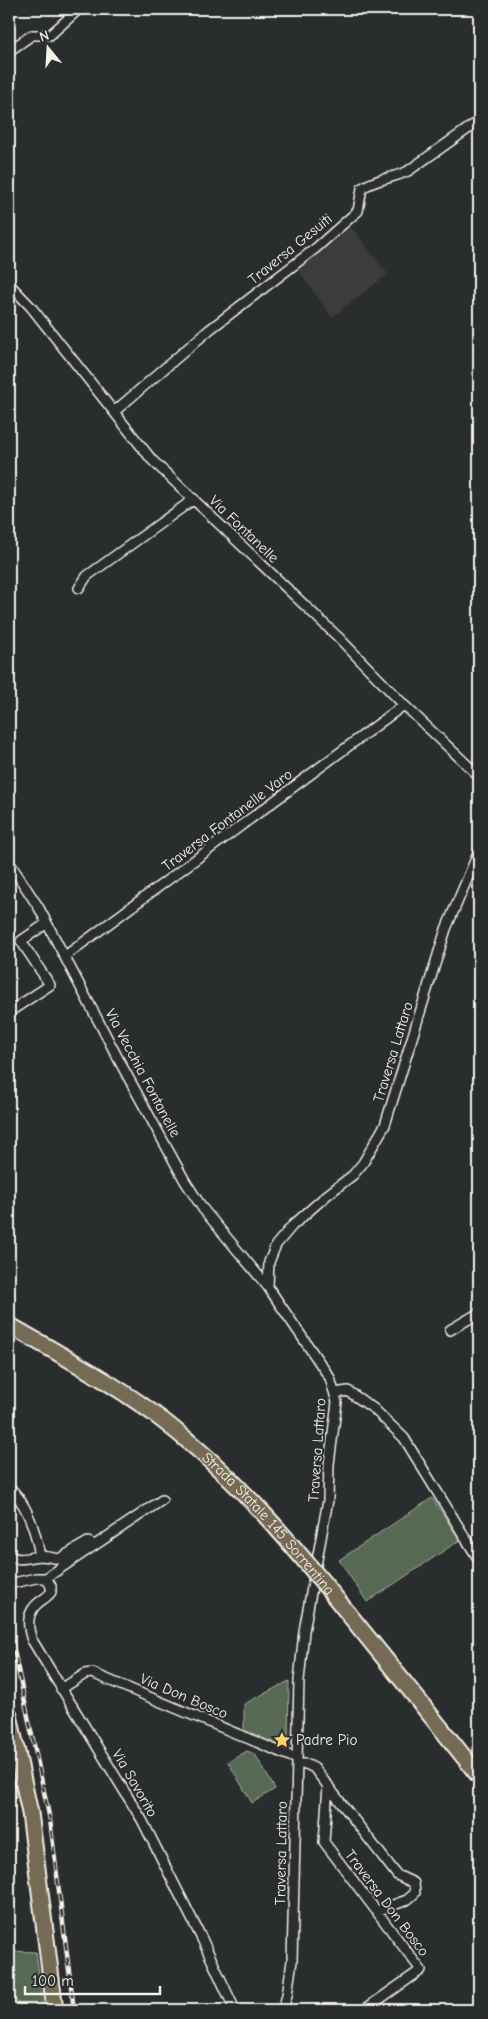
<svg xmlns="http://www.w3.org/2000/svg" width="488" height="2019" font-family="'Comic Neue',sans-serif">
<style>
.built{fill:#3e3a3b}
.green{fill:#586952;stroke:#a6ad9d}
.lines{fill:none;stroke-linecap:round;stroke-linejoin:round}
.street-casing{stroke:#f4f1e8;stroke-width:12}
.highway-casing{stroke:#f4f1e8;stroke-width:19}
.street{stroke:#2a2d2e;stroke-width:9}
.highway{stroke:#746b52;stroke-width:15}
.rail-casing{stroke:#f4f1e8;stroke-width:4.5}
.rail{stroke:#2a2d2e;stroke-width:2.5;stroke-dasharray:8;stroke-linecap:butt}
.highway-bridge-casing{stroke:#f4f1e8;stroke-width:19;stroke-linecap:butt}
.highway-bridge{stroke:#746b52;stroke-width:15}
.labels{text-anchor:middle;stroke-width:4;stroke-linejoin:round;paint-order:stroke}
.street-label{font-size:15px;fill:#f4f1e8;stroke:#2a2d2e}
.poi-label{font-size:15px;fill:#f4f1e8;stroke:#2a2d2e;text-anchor:start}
</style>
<rect width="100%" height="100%" fill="#2a2d2e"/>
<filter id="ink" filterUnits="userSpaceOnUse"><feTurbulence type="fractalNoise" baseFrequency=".02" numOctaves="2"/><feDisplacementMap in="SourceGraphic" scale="10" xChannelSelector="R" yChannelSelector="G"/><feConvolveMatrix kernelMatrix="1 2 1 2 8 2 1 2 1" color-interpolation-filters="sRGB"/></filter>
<g filter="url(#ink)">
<path class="built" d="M351 227 388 274 332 317 298 270Z"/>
<path class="green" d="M432 1498 460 1540 367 1602 339 1560Z
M289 1681 288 1747 286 1748 244 1730V1704Z
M247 1751 255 1754 275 1789 252 1803 228 1762Z
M9 1951 36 1952 44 2010H21L17 2001 9 2007Z"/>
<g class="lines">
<g class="street-casing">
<path id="street" d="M9 51 32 35H50L79 9
M9 284 31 307 152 460 338 637 404 705 479 776
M115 411 209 330 316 248 351 217 358 211 362 188C377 178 392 179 408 171L479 121
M79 588 87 576 194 499
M9 862 39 908 122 1066 185 1181 203 1209 268 1287
M65 956 404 705
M9 1012 50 985 21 941 47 923
M450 1330 479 1313
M335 1393 348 1391 374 1409 404 1438 479 1560
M9 1490 11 1489C28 1506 36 1533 40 1556
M9 1555C18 1562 29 1557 40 1556 46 1556 53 1558 59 1559L88 1542 95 1545
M46 1578 162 1500
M9 1584 36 1578H46L51 1586V1592C47 1598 41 1600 36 1605 26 1615 28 1629 32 1640L142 1820 202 1939 235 2010
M61 1689 85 1674 92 1673 297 1759
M297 1764H306L314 1768 397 1875 414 1883 415 1893 407 1900 377 1911
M328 1785 324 1842 421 1970 364 2010
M283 2010 287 1995 292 1961 299 1681 304 1631 328 1500 329 1464 337 1402 330 1378 268 1287 269 1262 276 1245 292 1226 327 1195 353 1175 363 1163 385 1125 446 929 479 851"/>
</g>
<g class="highway-casing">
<path id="highway" d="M9 1715 30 1813 55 2010"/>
</g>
<use href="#street" class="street"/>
<use href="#highway" class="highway"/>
<g class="rail-casing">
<path id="rail" d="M9 1627 50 1820 74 2010"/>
</g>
<use href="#rail" class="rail"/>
<g class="highway-bridge-casing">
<g id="highway-bridge">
<path id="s1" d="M9 1325C62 1356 118 1385 166 1423 238 1479 295 1547 351 1617 394 1670 437 1723 479 1776"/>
</g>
</g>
<use href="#highway-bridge" class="highway-bridge"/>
</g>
</g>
<defs>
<g id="sight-bare" transform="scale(1.35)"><path d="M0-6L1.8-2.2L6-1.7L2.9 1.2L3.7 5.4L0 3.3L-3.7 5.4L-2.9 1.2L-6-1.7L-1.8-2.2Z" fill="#ffd166" stroke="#2a2d2e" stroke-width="2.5" paint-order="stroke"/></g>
</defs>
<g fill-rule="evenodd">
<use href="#sight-bare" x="282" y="1740"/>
</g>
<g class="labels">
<g class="street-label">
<text transform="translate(290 249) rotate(-39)" y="5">Traversa Gesuiti</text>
<text transform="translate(244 529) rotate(44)" y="5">Via Fontanelle</text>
<text transform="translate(227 820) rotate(-37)" y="5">Traversa Fontanelle Varo</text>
<text transform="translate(393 1052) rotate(-73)" y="5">Traversa Lattaro</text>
<text transform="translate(143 1073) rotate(62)" y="5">Via Vecchia Fontanelle</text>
<text transform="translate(317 1450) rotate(-86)" y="5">Traversa Lattaro</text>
<text dy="5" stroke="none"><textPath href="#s1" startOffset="329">Strada Statale 145 Sorrentina</textPath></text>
<text transform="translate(184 1696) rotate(23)" y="5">Via Don Bosco</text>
<text transform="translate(135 1783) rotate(60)" y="5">Via Savorito</text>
<text transform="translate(281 1853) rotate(-89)" y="5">Traversa Lattaro</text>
<text transform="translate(387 1903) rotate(53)" y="5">Traversa Don Bosco</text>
</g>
<g class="poi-label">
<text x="296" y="1745">Padre Pio</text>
</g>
</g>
<rect width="488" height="2019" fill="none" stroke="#2a2d2e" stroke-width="30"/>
<rect x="15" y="15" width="458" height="1989" fill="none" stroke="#f4f1e8" stroke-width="2" filter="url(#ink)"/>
<g transform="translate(48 48) rotate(342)" stroke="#2a2d2e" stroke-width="4" paint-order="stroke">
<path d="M0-4L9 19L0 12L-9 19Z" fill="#f4f1e8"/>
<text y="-8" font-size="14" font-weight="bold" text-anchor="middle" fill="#f4f1e8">N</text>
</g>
<path d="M25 1986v8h135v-8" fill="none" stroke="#f4f1e8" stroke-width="2.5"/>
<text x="32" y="1986" font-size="15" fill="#f4f1e8" stroke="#2a2d2e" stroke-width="4" paint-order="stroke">100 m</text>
</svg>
